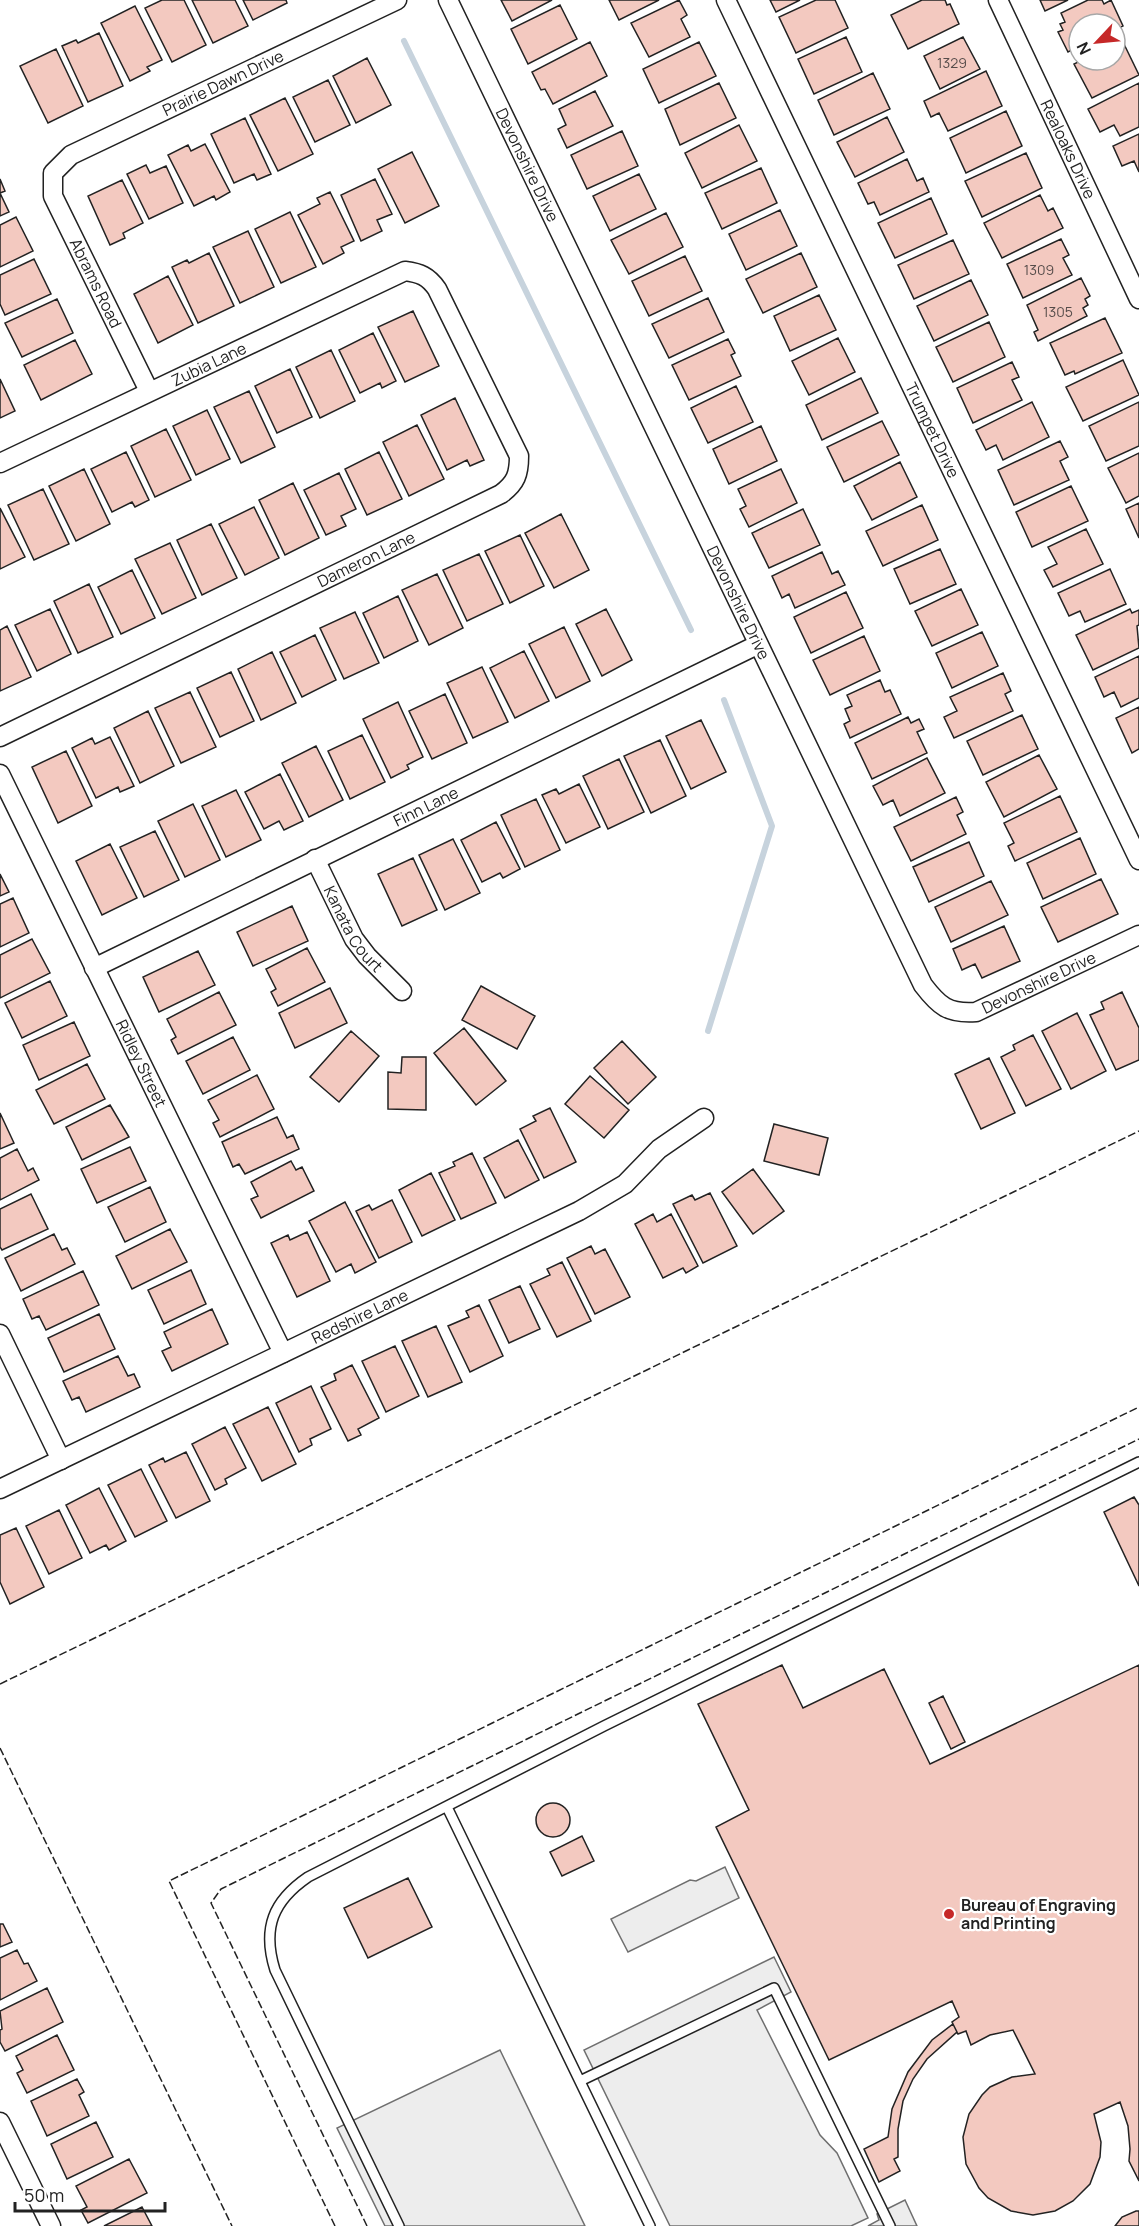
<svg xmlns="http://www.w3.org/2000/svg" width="1139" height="2226" font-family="Manrope,sans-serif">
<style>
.parking{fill:#ededed;stroke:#6f6f6f;stroke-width:1.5}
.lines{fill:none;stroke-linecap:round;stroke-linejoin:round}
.stream{stroke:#c7d3dd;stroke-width:6}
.building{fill:#f3c9c0;stroke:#222;stroke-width:1.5}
.lane-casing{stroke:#222;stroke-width:12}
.street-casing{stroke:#222;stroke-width:21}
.lane{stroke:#fff;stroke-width:9}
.street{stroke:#fff;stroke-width:18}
.fence{stroke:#222;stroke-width:1.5;stroke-dasharray:8 3;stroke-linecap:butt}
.poi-dot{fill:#c62828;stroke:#fff;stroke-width:2}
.labels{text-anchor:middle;stroke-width:4.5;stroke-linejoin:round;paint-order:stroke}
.number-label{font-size:14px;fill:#564c4a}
.street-label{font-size:16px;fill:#222;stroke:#fff}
.poi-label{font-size:16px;font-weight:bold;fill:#222;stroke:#fff;text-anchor:start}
</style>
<rect width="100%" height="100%" fill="#fff"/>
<path class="parking" d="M725 1867 739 1898 628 1952 611 1919 690 1880 696 1881Z
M774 1957 791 1992 757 2010 820 2135 837 2153 868 2218 851 2226H670L584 2050Z
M500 2050 585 2226H385L337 2128Z
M905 2200 917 2226H868L879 2220 877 2214Z"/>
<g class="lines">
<path class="stream" d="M404 41 691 630
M708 1031 772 826 724 700"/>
</g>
<path class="building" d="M162 0H184L206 45 172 62 145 8Z
M192 0H235L248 26 213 43Z
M243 0H286L287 3 253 20Z
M501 0H552L512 21Z
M609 0H659L619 20Z
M679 0 687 15 681 19 690 37 649 57 631 23Z
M770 0H800L776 12Z
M816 0H835L848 28 796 53 779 17Z
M922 0H945L947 5 950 4 959 24 908 49 891 15Z
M1040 0H1068L1045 11Z
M1088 0H1102L1104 4 1111 0 1123 26 1115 30V24H1079V46L1068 52 1058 32 1063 30 1060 24 1065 22 1061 13Z
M560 5 577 39 528 64 511 29Z
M135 6 162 60 147 67 150 71 130 81 101 23Z
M99 33 123 86 88 102 62 46 76 40 78 43Z
M846 37 862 72 814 94 798 59Z
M963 37 980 69 940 89 924 56Z
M1122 40 1139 75 1092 98 1074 64 1082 60H1115V44Z
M590 42 607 76 553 104 545 89 541 90 532 72Z
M699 42 716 76 659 103 643 69Z
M56 49 83 106 48 123 20 66Z
M367 58 391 105 356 123 333 76Z
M986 71 1002 106 948 131 939 113 931 117 924 101Z
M873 73 890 109 834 135 818 100Z
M328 80 350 125 315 142 293 97Z
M719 83 736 118 680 145 665 109Z
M1139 83V127L1120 136 1114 125 1100 132 1088 109Z
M595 91 613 126 567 148 558 129 566 125 559 109Z
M285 98 313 154 278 171 250 115Z
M1006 111 1022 146 966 173 950 138Z
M887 117 904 152 855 177 837 142Z
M245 118 271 174 257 180 254 174 234 183 211 134Z
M739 125 757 161 702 188 685 153Z
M622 131 638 166 587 189 571 155Z
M1139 134V172L1134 161 1122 166 1113 146Z
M205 144 230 192 216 200 214 196 194 206 168 155 188 145 191 151Z
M412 152 439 206 405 223 378 169Z
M1026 153 1042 188 982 217 965 181Z
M907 159 917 181 923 178 929 192 880 215 874 202 868 204 858 183Z
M146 165 150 173 166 166 183 203 149 219 127 174Z
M761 168 777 203 722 229 705 193Z
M639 174 656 209 610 231 593 196Z
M0 179 5 191 0 193 9 212 0 216Z
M375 179 392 214 377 220 382 231 361 241 341 195Z
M122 180 143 223 123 233 125 238 110 245 88 196Z
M330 192 354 241 341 247 344 253 323 264 298 215 320 204 317 198Z
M1040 195 1048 211 1053 208 1063 228 1002 258 984 223Z
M931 198 947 234 895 258 878 223Z
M780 210 797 246 746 270 729 234Z
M290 212 316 267 281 283 255 229Z
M666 213 683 247 629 274 611 240Z
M16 217 33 251 0 267V225Z
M248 231 274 287 240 303 213 247Z
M1061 239 1069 255 1063 258 1072 275 1023 298 1007 264Z
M953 240 969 274 914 299 898 265Z
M209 253 234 306 198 323 172 267 187 260 189 263Z
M801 253 817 287 763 313 746 279Z
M685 256 702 291 649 316 632 281Z
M34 259 51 294 5 315 0 304V275Z
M168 276 193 325 158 343 134 294Z
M1081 278 1090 296 1085 299 1088 305 1083 308 1087 316 1038 341 1034 332 1038 330 1027 305Z
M971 280 988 315 934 341 917 306Z
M819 295 836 330 790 351 774 316Z
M708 298 724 332 669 358 652 324Z
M57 299 73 333 22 357 5 323Z
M413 311 439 366 405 382 378 327Z
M1105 318 1122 353 1075 374 1074 371 1065 375 1050 343Z
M989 322 1005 357 953 382 936 347Z
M373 333 396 381 382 388 380 383 360 393 339 350Z
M838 338 855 372 809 395 792 361Z
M728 339 735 353 731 355 741 376 689 400 672 365Z
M75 340 92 374 41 400 24 365Z
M331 350 355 401 320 418 296 367Z
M1123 360 1139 395 1083 421 1066 387Z
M1012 362 1019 377 1012 380 1022 400 973 423 957 388Z
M290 369 312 417 277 433 255 386Z
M861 378 878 413 822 440 806 405Z
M0 379 15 411 0 418Z
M736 386 753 422 708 443 691 408Z
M249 391 275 447 241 463 214 407Z
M455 398 484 460 470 466 467 460 447 470 421 415Z
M1032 402 1049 437 1003 460 996 445 986 450 976 430Z
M1139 402V446L1106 461 1089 426Z
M207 410 230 459 196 475 173 426Z
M882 421 899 455 844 482 827 447Z
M417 425 444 479 409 496 383 442Z
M761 426 777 461 729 484 713 449Z
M166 429 191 480 155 497 131 446Z
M1060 441 1068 457 1060 461 1069 480 1014 505 998 470Z
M126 452 149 500 135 507 132 502 112 512 91 469Z
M379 452 402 499 367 515 345 469Z
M1139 453V496L1126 503 1108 468Z
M900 462 917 497 872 520 854 486Z
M84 469 110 524 76 541 49 486Z
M781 469 797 503 749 527 740 509 746 506 738 489Z
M339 473 356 509 341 516 346 526 326 535 304 490Z
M293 483 319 538 285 555 259 500Z
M1071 486 1088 521 1032 547 1016 512Z
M43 489 69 544 34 560 8 505Z
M1139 503V538L1126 509Z
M922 505 938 540 883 566 866 531Z
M254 507 279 558 245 575 219 524Z
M0 508 25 557 0 569Z
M803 509 820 545 769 568 752 533Z
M561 514 589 570 554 588 525 533Z
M211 524 237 578 202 595 177 540Z
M1086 529 1103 564 1053 587 1044 570 1057 564 1048 547Z
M520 535 544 586 510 603 485 551Z
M170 543 196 598 162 614 135 559Z
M940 549 956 584 910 604 894 569Z
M822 552 832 574 838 571 845 585 795 608 789 594 782 598 772 576Z
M479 554 503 604 467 621 443 570Z
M1110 569 1126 604 1085 622 1080 611 1069 616 1058 593Z
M132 570 155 618 121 634 98 587Z
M437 574 463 628 429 645 402 590Z
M89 584 113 637 78 653 54 601Z
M961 589 978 625 932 646 915 611Z
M846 592 863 628 811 653 794 617Z
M398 596 418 641 384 658 363 613Z
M50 609 71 654 37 671 15 625Z
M606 609 632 660 602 676 576 624Z
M1130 609 1132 613 1139 610V625L1137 626 1139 648 1093 670 1076 635Z
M355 612 379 663 344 679 320 628Z
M7 626 31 677 0 691V630Z
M564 627 590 681 556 698 529 644Z
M982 632 998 666 952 688 936 653Z
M315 635 336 680 302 697 280 652Z
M864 636 880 671 830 695 813 660Z
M524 651 549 701 515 718 490 668Z
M272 652 296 703 261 720 238 669Z
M1139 656V698L1121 707 1114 692 1104 697 1095 677Z
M482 667 508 722 473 738 447 683Z
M231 672 254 721 220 737 197 688Z
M1003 673 1011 691 1005 694 1013 711 954 738 944 717 957 711 950 697Z
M880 680 885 692 890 690 901 714 850 738 844 724 850 721 845 709 852 706 847 695Z
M190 692 216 747 181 763 155 708Z
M445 694 467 743 432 759 409 711Z
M398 702 423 757 407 765 409 769 391 778 363 719Z
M1139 707V749L1132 753 1116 718Z
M148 711 174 766 140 783 114 728Z
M1022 715 1038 749 983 775 967 741Z
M908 717 911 723 919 719 924 729 917 732 927 753 872 779 855 743Z
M701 720 726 772 691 789 666 736Z
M362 735 385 782 350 799 328 751Z
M110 737 134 786 120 792 118 787 96 798 72 748 92 738 95 744Z
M660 740 686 796 651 813 624 756Z
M316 746 343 800 309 817 282 763Z
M66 751 92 806 58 823 32 767Z
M1039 755 1057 789 1004 817 986 782Z
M927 758 945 793 900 816 893 800 883 805 873 786Z
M619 759 644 812 608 829 583 776Z
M280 774 303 821 284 830 279 821 264 829 245 792Z
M579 784 600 827 566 843 542 795 556 789 559 794Z
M236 790 261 840 226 857 202 806Z
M1060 796 1077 832 1015 861 1008 846 1014 843 1004 823Z
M956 797 963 812 957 815 966 834 911 861 894 827Z
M536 799 560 850 525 867 501 815Z
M193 804 220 860 185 877 158 821Z
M496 822 520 869 503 878 500 873 482 882 461 840Z
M155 831 179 880 144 897 120 847Z
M1080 838 1096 874 1043 899 1027 863Z
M453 839 480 893 445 910 419 855Z
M969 842 984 876 929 902 913 867Z
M110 844 137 898 102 915 76 861Z
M413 858 437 910 402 926 378 874Z
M0 874 9 892 0 896Z
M1101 879 1118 914 1058 942 1041 907Z
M991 881 1008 915 951 942 935 907Z
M13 898 29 933 0 947V904Z
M292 906 308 941 253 966 237 932Z
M1004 926 1020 961 982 978 975 964 962 970 953 949Z
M32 939 50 973 0 998V955Z
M307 948 325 982 278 1006 271 992 276 989 266 969Z
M198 951 215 985 159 1012 143 977Z
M50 981 67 1016 22 1038 5 1003Z
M481 986 535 1016 517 1049 462 1020Z
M330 988 347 1023 295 1048 279 1013Z
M219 992 236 1025 178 1054 171 1040 176 1037 167 1019Z
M1122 992 1139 1028V1060L1116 1070 1090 1015 1104 1009 1101 1002Z
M1077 1013 1106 1071 1071 1089 1042 1031Z
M74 1022 90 1056 39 1080 23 1045Z
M464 1028 506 1081 476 1105 434 1053Z
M351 1031 379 1056 339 1102 310 1077Z
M1033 1035 1061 1089 1026 1106 1001 1057 1015 1050 1013 1045Z
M233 1037 250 1070 203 1094 186 1061Z
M622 1041 656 1077 628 1104 594 1068Z
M402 1057H426V1110L388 1109V1072L401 1073Z
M989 1058 1015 1113 981 1129 955 1074Z
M87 1064 105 1099 54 1124 36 1090Z
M257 1075 274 1109 220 1137 213 1123 219 1120 208 1100Z
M590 1076 629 1110 604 1138 565 1104Z
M110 1105 129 1137 82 1160 66 1127Z
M550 1108 576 1162 544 1178 520 1129 536 1121 533 1116Z
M0 1113 14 1143 0 1149Z
M277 1117 287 1138 293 1135 299 1149 245 1174 239 1164 233 1167 222 1142Z
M774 1124 828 1138 819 1175 764 1161Z
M518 1140 539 1180 505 1198 484 1158Z
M130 1147 146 1181 97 1203 81 1169Z
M17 1149 28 1171 33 1168 39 1180 0 1200V1158Z
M472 1153 496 1203 461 1219 439 1173 455 1166 453 1162Z
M291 1161 296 1170 302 1167 314 1191 261 1218 251 1199 258 1196 251 1182Z
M753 1169 784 1211 753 1234 722 1192Z
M431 1173 455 1220 422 1236 399 1190Z
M150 1187 166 1222 125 1242 108 1207Z
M710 1193 737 1246 703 1263 673 1204 692 1195 695 1200Z
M31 1194 48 1229 2 1250 0 1247V1209Z
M392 1200 412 1242 379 1258 356 1211 369 1205 372 1210Z
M345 1202 376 1262 355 1273 351 1264 336 1272 309 1221Z
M653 1214 657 1222 671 1214 698 1266 686 1273 683 1268 663 1278 635 1224Z
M170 1229 187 1262 132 1289 116 1256Z
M307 1232 330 1281 297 1297 271 1243 288 1235 290 1240Z
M54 1234 62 1250 67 1248 75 1264 21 1291 5 1258Z
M591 1246 595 1254 605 1249 630 1297 595 1314 567 1258Z
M562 1262 591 1321 557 1337 530 1284 550 1275 547 1269Z
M191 1270 206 1304 164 1324 148 1290Z
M83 1271 99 1305 46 1330 39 1316 32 1319 23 1299Z
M520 1286 540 1329 509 1343 489 1300Z
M479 1305 503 1356 470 1372 448 1326 469 1317 466 1311Z
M212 1309 228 1344 172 1371 162 1351 171 1347 164 1332Z
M99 1314 115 1349 64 1372 48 1338Z
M436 1326 462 1382 428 1397 402 1341Z
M395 1346 419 1396 386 1412 362 1361Z
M118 1356 128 1376 134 1374 140 1387 86 1412 79 1397 72 1400 63 1381Z
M352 1365 379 1418 358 1429 361 1435 348 1441 321 1387 336 1380 334 1374Z
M311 1386 331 1429 310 1439 312 1445 299 1452 276 1403Z
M268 1407 296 1464 262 1481 233 1424Z
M225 1427 246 1468 225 1479 227 1484 215 1490 192 1444Z
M186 1452 210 1501 176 1518 149 1465 163 1458 165 1462Z
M141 1469 167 1521 135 1537 108 1485Z
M99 1488 126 1541 109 1550 106 1545 90 1553 66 1505Z
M1134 1497 1139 1505V1586L1104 1512Z
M59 1510 82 1558 49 1574 26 1526Z
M16 1528 44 1587 10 1604 0 1582V1535Z
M782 1665 803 1708 884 1669 930 1764 1139 1665V2181L1129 2161 1130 2149 1128 2126 1120 2102 1094 2114 1101 2142 1100 2157 1090 2184 1073 2201 1055 2211 1033 2215 1011 2211 988 2198 979 2188 966 2164 963 2137 969 2114 982 2095 990 2087 1012 2077 1035 2074 1013 2030 990 2035 971 2045 966 2031 958 2034 952 2022 959 2017 952 2001 829 2060 716 1827 749 1810 698 1704Z
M943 1696 965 1742 951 1749 929 1703Z
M536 1820a17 17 0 1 1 34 0a17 17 0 1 1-34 0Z
M582 1836 594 1861 562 1876 550 1852Z
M408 1878 432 1927 368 1958 344 1908Z
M0 1924H3L12 1942 0 1947Z
M17 1950 24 1964 28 1963 37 1981 0 2000V1958Z
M47 1988 63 2022 5 2051 0 2042V2030L2 2029 0 2011Z
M953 2024 957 2032 927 2059 913 2079 903 2101 898 2129V2157L894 2159 900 2171 879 2182 864 2149 888 2137 892 2109 908 2072 932 2040Z
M57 2035 74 2070 27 2093 17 2073 23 2070 16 2056Z
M77 2079 84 2092 79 2095 89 2116 47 2136 31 2101Z
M96 2122 113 2157 67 2179 51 2144Z
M129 2159 147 2193 88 2223 81 2210 87 2207 76 2186Z
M142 2207 152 2226H104Z
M1136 2211H1139V2226H1115L1122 2217Z"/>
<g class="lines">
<g class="lane-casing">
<path id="lane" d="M447 1807 650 2226
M580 2081 774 1988 890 2226
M399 2226 275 1970C262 1928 273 1901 308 1877L604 1726 1139 1462"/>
</g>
<g class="street-casing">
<g id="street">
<path id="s1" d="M448 0 923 985C939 1006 948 1014 976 1012L1139 935"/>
<path id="s2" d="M726 0 1139 860"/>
<path id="s3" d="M998 0 1139 299"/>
<path id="s4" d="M149 391 53 196V173L71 155 397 0"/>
<path id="s5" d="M0 463 405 271C420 273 428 276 437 289L519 456C519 474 516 483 501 494L0 737"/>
<path id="s6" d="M0 774 283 1353"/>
<path id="s7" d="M315 859 354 939 367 956 402 991"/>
<path id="s8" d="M94 968 757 645"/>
<path d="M0 1334 61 1460"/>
<path id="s9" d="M0 1489 579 1211 625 1184 659 1149 704 1118"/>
<path d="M0 2122 51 2226"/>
</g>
</g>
<use href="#lane" class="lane"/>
<use href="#street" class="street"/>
<path class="fence" d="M0 1684 1139 1131
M0 1748 232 2226
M335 2226 169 1881 1139 1407
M367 2226 211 1903 221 1889 1139 1439"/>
</g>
<circle class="poi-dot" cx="949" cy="1914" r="6"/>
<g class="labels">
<g class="number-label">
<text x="952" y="68">1329</text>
<text x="1039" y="275">1309</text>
<text x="1058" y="317">1305</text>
</g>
<g class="street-label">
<text dy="6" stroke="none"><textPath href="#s4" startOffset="434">Prairie Dawn Drive</textPath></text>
<text dy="6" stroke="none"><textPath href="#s3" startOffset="165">Realoaks Drive</textPath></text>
<text dy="6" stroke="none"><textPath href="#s1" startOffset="183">Devonshire Drive</textPath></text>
<text transform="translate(96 283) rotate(64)" y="6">Abrams Road</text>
<text dy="6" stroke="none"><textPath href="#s5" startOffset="231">Zubia Lane</textPath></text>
<text dy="6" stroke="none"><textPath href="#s2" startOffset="477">Trumpet Drive</textPath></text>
<text transform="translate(366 559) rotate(-26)" y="6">Dameron Lane</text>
<text dy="6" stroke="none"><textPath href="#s1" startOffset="669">Devonshire Drive</textPath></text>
<text dy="6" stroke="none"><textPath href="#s8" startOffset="369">Finn Lane</textPath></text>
<text dy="6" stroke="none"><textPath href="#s7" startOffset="80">Kanata Court</textPath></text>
<text dy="6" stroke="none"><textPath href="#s1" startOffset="1226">Devonshire Drive</textPath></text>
<text dy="6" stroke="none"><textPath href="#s6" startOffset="322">Ridley Street</textPath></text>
<text dy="6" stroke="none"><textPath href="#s9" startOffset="399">Redshire Lane</textPath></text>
</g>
<g class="poi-label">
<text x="961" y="1911">Bureau of Engraving<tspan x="961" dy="18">and Printing</tspan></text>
</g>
</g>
<g transform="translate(1097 42) rotate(244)"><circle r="28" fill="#ffffff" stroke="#a7a7a7" stroke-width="1.5"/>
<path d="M0-4.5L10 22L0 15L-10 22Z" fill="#c62828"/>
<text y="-9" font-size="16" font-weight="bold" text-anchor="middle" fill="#222222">N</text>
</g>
<path d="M15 2202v9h150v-9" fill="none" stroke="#222222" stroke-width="3"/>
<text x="24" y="2202" font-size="18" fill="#222222" stroke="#ffffff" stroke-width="4.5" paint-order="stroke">50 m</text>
</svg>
